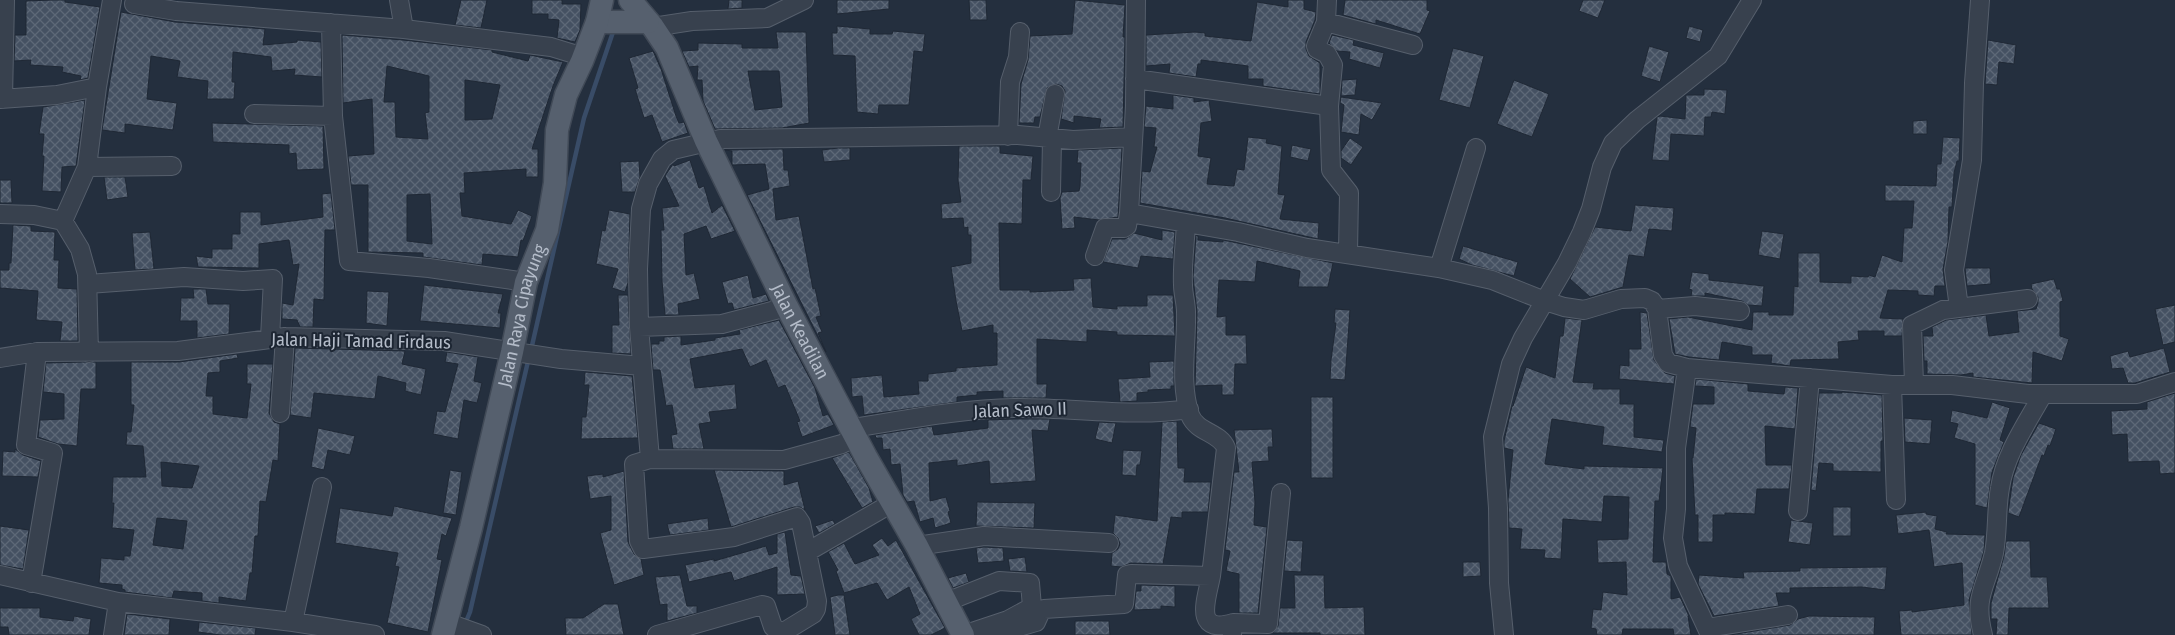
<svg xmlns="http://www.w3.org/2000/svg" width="2175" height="635" font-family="'Fira Sans Condensed',sans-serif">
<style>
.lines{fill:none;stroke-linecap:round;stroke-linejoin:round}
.stream{stroke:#394c67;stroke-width:4.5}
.building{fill:url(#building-cross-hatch);stroke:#1f2835;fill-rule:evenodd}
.minor-casing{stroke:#565f6c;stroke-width:20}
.major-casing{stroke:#414a57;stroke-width:25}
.minor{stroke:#38414e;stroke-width:18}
.major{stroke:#56606e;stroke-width:22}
.labels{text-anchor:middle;stroke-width:4;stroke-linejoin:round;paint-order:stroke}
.street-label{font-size:18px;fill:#b4bcc9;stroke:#1d2633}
</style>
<defs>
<pattern id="building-cross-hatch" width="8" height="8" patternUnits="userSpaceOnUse" patternTransform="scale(1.25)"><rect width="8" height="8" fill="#455162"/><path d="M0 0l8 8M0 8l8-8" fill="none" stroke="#5d6877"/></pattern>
</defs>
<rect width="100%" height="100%" fill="#242f3e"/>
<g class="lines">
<path class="stream" d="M531 350 584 118 614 29
M465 624 470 612 529 357"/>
</g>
<path class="building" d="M53 0H65V2L100 7 88 78 80 80 81 76 62 72 63 67 30 65 31 60 14 61 15 35H26V1Z
M461 0H487L481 28 455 25Z
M532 0H562V4H581L580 30 575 42 557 38 559 20 548 19V14H532Z
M729 0H742V8L728 9Z
M837 0H889V9L837 14Z
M969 0H986L987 20H970Z
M1075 0 1125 5 1123 37H1125L1123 127 1099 128 1101 119 1074 116V123L1061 119 1065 91 1062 86 1056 84 1047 88 1040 117H1035L1034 123H1019L1021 84 1028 60 1030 36 1072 34Z
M1288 0H1304V9L1316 12 1315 20 1306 42V49L1309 56 1320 63V94L1263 86V79H1248V66L1201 60V64H1198L1196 77 1169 73 1170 64 1146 66V35L1195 32 1205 33V36L1251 41 1257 2 1288 7Z
M1345 0H1427V10L1430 11 1420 34 1376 20V24L1343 15Z
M1583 0H1605L1598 18 1579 11Z
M121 12 175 22 265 29 263 45 297 42V40L321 42 322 77 294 75 295 69 272 71 271 57 233 52 232 82H235L234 99H207L208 81 177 77 180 61 151 56 147 99 177 103 173 130 125 124V133L102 130Z
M837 26 870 29V34H892L893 31 925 34 923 52 914 51 909 105H879L878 114 857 112 855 56 833 55 832 33H837Z
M1689 26 1703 30 1700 42 1686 38Z
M776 32H806L809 123 782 128 715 129 703 101 702 80H697L698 66 689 67 682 51 698 50V43L742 44V48H778ZM748 71H779L782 107 755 110Z
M342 35 403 40 492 50V52L528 61 530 55 563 62 553 86 532 149H538V177H526V169L464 173 465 193H460L462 216 511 224 518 210 532 216 523 241 521 240 518 257 483 254 482 265 423 257V253L368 252V185H351L348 156 374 154 372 99 343 103ZM387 66 429 76V112L425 113 428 139 396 137 395 102H384ZM465 80 500 85 492 119 465 120ZM430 194 432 244 407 241V195Z
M1332 35 1354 40 1353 45 1384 53 1380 68 1349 59 1350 52 1337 51 1329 43Z
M1988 40 2016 45 2014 64 1999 62 1997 85 1985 84Z
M1649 46 1669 52 1660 82 1641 76Z
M1453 48 1484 56 1470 108 1439 100Z
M653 51 661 69 676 116 679 123 684 122 688 133 662 142 652 115 644 118 635 89 638 88 629 58Z
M1357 79 1355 95 1341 96 1342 80Z
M1514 80 1549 94 1532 137 1497 124Z
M1704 89 1727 90 1725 114 1712 112 1711 117H1705L1704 136 1671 134 1669 161 1652 160 1657 117 1660 116 1685 119 1686 95H1704Z
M1173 95 1194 98V102L1209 100 1212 121 1201 123 1198 156 1211 158 1207 184 1234 186 1237 169 1244 170 1248 137 1267 139 1266 143 1282 146 1278 194 1285 195 1280 219 1319 223 1318 239 1225 218 1140 203 1142 171 1150 172 1157 147H1154L1156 128 1144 127 1146 106 1173 109Z
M1341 97 1382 103 1372 120 1361 114 1359 135 1341 132 1344 105 1340 103Z
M85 100 76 166 62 167 61 192 42 191 44 156H42L44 134H39L43 107Z
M1927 120V134H1913V121Z
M212 123 323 126 324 169 297 170 296 153 289 154V145L213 142Z
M1943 137 1960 138 1959 161H1957L1954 173 1952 207H1949L1948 242 1943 269 1945 286H1935L1934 296 1918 295V291L1888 290 1880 318 1903 319 1902 336H1884V331H1858L1859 340 1838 342 1839 359 1791 360 1790 366 1771 363 1772 355H1752V347L1722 342 1719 360 1689 357 1675 354 1669 319 1688 317 1752 330 1753 312H1769V315H1793L1794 286 1798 287V253H1820V282L1851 283V276L1868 277 1869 275 1875 277 1882 255 1902 262 1904 228H1912L1914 201H1885V185L1936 186 1937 164H1941Z
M1350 138 1363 147 1351 165 1341 158V151Z
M1292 145 1311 149 1308 161 1290 157Z
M959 146H1000V153L1033 156 1031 180H1023L1022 224 999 223 1000 290H1030V292L1074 290 1073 279 1091 278 1093 307 1117 309V306H1147V295H1173L1175 336 1117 335V332L1087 330V342L1037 339V384H1047L1046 398H1003V391L977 392V395L957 397V402L864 415 862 396 852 397 851 378 882 375 884 397 919 394 918 381H928V374L956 371V368L997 365V333H993V325L962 331 956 301 951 267 971 263V235H968V227L964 228 963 218 942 219 941 204 961 202 958 180Z
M838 148H850V160L824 162 822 150Z
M1122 148 1118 217 1099 220 1074 217 1075 228 1062 229 1060 198 1062 192 1079 191 1080 186 1081 163H1077L1078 150Z
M783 149 784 170H788L790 186 773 189 776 220 799 216 813 289 815 288 821 316 816 317 822 332 818 333 826 352 747 195 769 189 765 164 732 165V151L725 150Z
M690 160 699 188 704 186 712 213 722 205 735 231 711 239 706 226 684 234 686 275 694 273 700 299 678 304 679 315H665L662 281 661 230H664L662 208 679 206 665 176 673 164 674 166Z
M639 161 640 177 635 192H622L620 162Z
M104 177H125L128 197 107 200Z
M0 180H11L12 203H0Z
M331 193 335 230H325L324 300 314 299 313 327H300L297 320 282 319V303L293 305 299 264 293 265 289 240 259 244V268L198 267 196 256 212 258V249H232V234H240V212H261V225L323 217 322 194Z
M1635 205 1674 208 1672 231 1649 229 1644 257 1629 255 1623 287 1590 297 1570 279 1595 227 1631 231Z
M609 210 630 214 628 283 625 292 612 288 618 269 596 264 602 230 605 231Z
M13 225 31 226V231L55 232 54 260H59L58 288 77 289 78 341H60L62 322 36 320 38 291 0 288V270H9V263H11Z
M1162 230 1175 232 1173 259 1141 256 1138 268 1103 262 1112 239H1125L1134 233 1162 240Z
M1762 231 1784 234 1780 259 1758 255Z
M150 232 154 269 135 270 132 233Z
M1196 235 1198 236V240L1223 242V240L1333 263 1328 287H1298L1300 271 1257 261 1255 282 1219 280 1217 317 1226 316V335H1246L1247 364H1235L1234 395H1222V385L1195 386 1197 312 1193 277Z
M1463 246 1518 262 1514 276 1472 265 1459 259Z
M1965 268H1990L1991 284 1967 286Z
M1692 272 1709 274V280L1764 286 1762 306 1748 305 1742 301 1705 293V296H1691L1692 290 1689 289Z
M748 275 753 298 766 294 769 301 734 310 732 303 728 304 722 282Z
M2054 279 2057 289H2060L2063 301 2060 302V336L2069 339 2062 361 2033 352 2032 383 1973 377V373L1961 375 1927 374V361H1924L1923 336H1933L1932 327 1946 320 1986 315 1989 336 2019 332 2017 311 2036 309 2038 303V297L2032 289 2031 284Z
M424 285 503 294 498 313H501L500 328 420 321Z
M193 289H206L208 304H230L229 334 197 338V321H180L181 298H194Z
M367 291 389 292 387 326 366 323Z
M618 295H628L631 354 612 353V325H619Z
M2175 305V342L2163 345 2155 309Z
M1335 309 1350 310 1345 380 1330 379 1331 360 1336 323H1334Z
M1640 312 1647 313 1654 360 1665 373 1675 376 1674 384 1619 379 1620 365 1629 366V349H1641Z
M1565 318 1582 320 1573 382 1594 383 1593 389H1620V404H1634V437L1664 440 1662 452 1602 445 1604 427 1552 419 1545 464 1584 469V466L1663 468 1659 501H1655L1653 562H1666L1667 574 1671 576V599L1680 597 1689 616H1688L1691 635H1674L1673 629H1623L1622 635H1597L1596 629 1591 628 1593 609 1601 610 1603 592 1627 595 1626 562 1598 563 1597 540 1628 539 1629 497 1604 496 1602 522 1563 519 1561 559 1544 558 1545 550 1520 549 1522 529 1509 528 1508 500 1513 450 1504 448V441L1512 406H1513L1526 367 1555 378 1560 336H1563Z
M779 320 815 388 823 416 828 414 834 425 802 437 797 422 800 421 785 385 778 388 766 360 750 367 742 349 690 359 695 388 735 384 737 409 709 412 711 422 699 424 704 449H673L671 435 677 434 672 405 666 406 660 370H653L651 344H659V341H664V337L681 336V345L715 340V338L740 334 739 330Z
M295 348 405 351 402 364 426 369 421 395 405 391 406 383 378 376 375 399 314 393 311 418 290 415Z
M2164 348 2170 372 2135 383H2128L2123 368 2112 369 2110 356 2128 351 2130 357Z
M447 352 478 357 474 381 482 383 477 403 464 400 458 439 433 434 437 411 445 412 458 364 445 362Z
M237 354 238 358 220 361V372L208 373 206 396H213V414L247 418 251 384H247V364H273L269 413 274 422 280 424 278 461 273 460 266 502 260 501 258 536H255L252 573H250L246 601 219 597V603L202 601V593L174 591 172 598 125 592V590L122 589V585L99 583 101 558 124 560V556H130L134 530 112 528 114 503H112L113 477H146L143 446 126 445 127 432H131L134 405H131V362H179ZM161 462 199 466 192 488 162 486ZM157 518 187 521 183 549 153 545Z
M1174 361V386H1171V389L1148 390V392L1137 393V401L1120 402 1118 379 1150 377 1149 362Z
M84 362H96V389H81L77 446 58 444 38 437 40 420 64 419V394L43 392 46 363Z
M585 372 632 376 638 438 581 439 582 417H586L589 385H584Z
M1696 379 1748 384V391L1784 394 1785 387 1798 388 1795 429 1765 426 1766 465H1792L1789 489H1757L1755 514 1725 513V515H1713V542H1698V515H1695L1692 458H1693L1696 428 1690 427 1693 404H1714V387L1695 386Z
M1842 392 1882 395 1883 441H1881V472L1833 471V464L1819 463 1816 491 1811 490 1819 393H1842Z
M2175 393V473L2160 474 2159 461 2128 462 2127 434 2112 435 2111 411 2147 409V402Z
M1311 397H1333V478H1311Z
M1992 402 2010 408 2000 440 2004 442 1992 472 1987 508 1975 505V444L1954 438 1958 424 1950 422 1952 410 1987 418Z
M1904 418 1932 420 1930 444 1905 442Z
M1014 419H1050L1048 431 1032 430 1036 481 990 484 989 461 957 466V460L929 463 930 501 946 497 950 511 948 512 951 523 935 528 933 518 920 522 914 501 907 502 903 495 900 464 891 465 890 449 883 450 882 438H876L875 435 932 426 934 435 988 428V420Z
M1177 421 1178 468H1185L1184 482H1211L1208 512H1182V518L1171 517 1163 564 1131 563 1121 567 1111 566 1112 553 1118 549 1120 544 1118 538 1113 533 1115 515 1157 521 1162 422Z
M1099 422 1116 423 1112 443 1095 439Z
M2039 423 2056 429 2050 446 2048 445 2044 456 2042 455 2019 517 2008 513 2013 478 2021 455Z
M318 428 355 436 350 455 328 450 324 470 311 467Z
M1272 429 1273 447H1268L1269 461 1252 462 1255 502 1254 525 1267 527 1258 613H1239V574L1226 571 1230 551 1225 550 1234 472H1239L1234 430Z
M15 449 23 455 41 461 38 477 2 476 3 451 15 452Z
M1123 450 1142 451 1140 465H1137L1136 476 1122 475Z
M849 452 869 488 873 502 862 508 832 458Z
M450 470 462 472 456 515 443 513Z
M714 470 784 471V485L798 481 805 510 800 507H794L731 527Z
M624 471 628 542 634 554 641 559 644 575 614 585 600 533 611 530V496L590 499 587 476 603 474V477Z
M977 502 1035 503 1034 528 976 526Z
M394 506 452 518 446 536 442 534 437 559 442 560 428 632 387 623 399 567 395 566 398 553 335 543 340 508 392 516Z
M1833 507H1851V536H1833Z
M1926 512V514L1937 516 1935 529 1947 532 1946 534 1985 535 1984 551 1969 600 1972 635H1901L1899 611 1912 610V612L1964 605 1962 563 1934 567 1929 530 1898 534 1896 515Z
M708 518 709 530 670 535 667 524Z
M833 520 835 524 819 533 815 526Z
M1791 520 1813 523 1810 545 1788 542Z
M0 526 29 530 23 569 0 565Z
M785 532 791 575 801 576 805 594 777 595V567L734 581 731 572 689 582 685 565 714 559V561L766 546 769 555 777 553V534Z
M882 538 888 546 896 540 945 628 931 635H919L911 619 920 614 909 587 887 600 877 583 844 593 836 571 838 570 828 552 844 543 855 564 879 555 872 545Z
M1287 540 1303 541 1301 572 1284 571Z
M2006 541H2030L2031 577H2047L2049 608H2009L2008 635H1996L1997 619H1991V603L2004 556Z
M984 547 1003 548 1004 561 978 563 976 548Z
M1025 557 1027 572 1010 571 1008 559Z
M1463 562H1480L1481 576 1463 577Z
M1887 567 1885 590 1862 587 1790 588V593H1776L1779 606 1714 616 1698 584 1699 575 1744 578 1743 572 1800 571V568Z
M966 573 969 582 953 588 948 578Z
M680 575 687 606H697V613L667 621V604L660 605 655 577Z
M1294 575H1324L1325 608 1364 607 1365 635H1320V633H1273L1278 626 1280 608H1295Z
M1141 585 1175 586V607L1161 606V609L1134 610 1136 591H1141Z
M838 595H844L850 635H835L830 597Z
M604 604H618L624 635H566L565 618H583Z
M0 608H40V617L73 621 74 616 91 619 89 635H9L8 627H0Z
M127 614 170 619 169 635H124Z
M1809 616 1875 617 1874 635H1730L1790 625 1798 619Z
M1075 621H1109L1110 635H1075Z
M199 622 256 628 255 635H221L198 632Z"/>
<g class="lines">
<g class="minor-casing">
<path id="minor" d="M135 0 134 4 176 11 404 29 551 47 574 54 582 61
M399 0 404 29
M1136 0 1135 106 1129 213 1238 232 1307 248 1439 268 1492 280 1545 301 1564 307 1584 310 1621 299 1645 298 1652 301 1657 309 1663 355 1668 363 1687 368 1892 385H1952L2028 394H2137L2175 382
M1327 0 1326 22 1316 46 1317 49 1327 54 1333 65 1329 106 1331 170 1349 193 1348 253
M1326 22 1413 45
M331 23 333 116 349 261 429 268 526 282
M653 27 692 21 767 18 804 0
M1135 79 1329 106
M0 99 57 95 97 87
M3 99 5 0
M254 114 333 116
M1008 136 1010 82 1018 57 1020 32
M1047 138 1055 94
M87 167 172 166
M1051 192 1052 139
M0 214 34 215 63 221 80 249 87 274 89 353
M63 221 87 167 97 87 112 0
M1186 223C1185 244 1182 265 1183 285 1183 294 1186 303 1186 312 1187 345 1179 383 1190 415 1197 433 1220 432 1226 448L1211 576
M1095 256 1105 228H1124L1127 226 1129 213
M1439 268 1476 148
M88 284 184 277 243 281 273 279 270 338
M1959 308 1954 270 1972 160 1974 83 1980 0
M1657 309 1695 306 1740 311
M639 327 722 324 787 307
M0 358 37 352 178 351 285 337 444 341 561 359 642 366
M1687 368 1676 448V509L1673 538 1678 566 1710 635
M1914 384 1912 325 1943 310 2028 299
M1892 385 1896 500
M280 413 285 337
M852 428C905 420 960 409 1014 408 1073 407 1130 418 1189 409
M650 459 639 327 638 269 641 209 648 184 662 159 673 150 720 139 1018 135 1073 140 1133 137
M1798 511 1810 378
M917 546 984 536 1109 543
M807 552 892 503
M0 575 118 602 293 622 375 635
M31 583 53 453 26 445 37 352
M946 602 999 581 1030 583 1032 607 1008 620 963 635
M293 622 322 487
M1233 623 1268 624 1281 493
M447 625H454L482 635
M1707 628 1788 615
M113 635 118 602
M657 635 762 605 766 606 773 627 782 633 813 614 816 609 817 601 801 523 797 517 734 537 643 549 639 541 634 464 650 459 784 460 842 444 856 437
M991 635 1036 622 1041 611 1044 609 1124 604 1127 575 1131 574 1211 576C1207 598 1192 635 1233 623L1232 635
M1504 635 1499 583 1498 508 1493 437 1511 364 1523 338 1567 263 1582 232 1591 209 1602 167 1613 143 1637 120 1718 56 1752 0
M1983 635C1973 596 1986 588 1994 553 1998 532 1996 509 2000 488 2005 454 2027 423 2043 394"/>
</g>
<g class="major-casing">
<g id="major">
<path id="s1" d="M630 0 653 27 667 48 706 141 787 307 866 457 917 546 963 635"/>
<path d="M597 22H648"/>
<path id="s2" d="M443 635 471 528 512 352 526 282 547 230 555 183 557 130 566 95 582 61 597 22 602 0"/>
</g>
</g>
<use href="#minor" class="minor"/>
<use href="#major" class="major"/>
</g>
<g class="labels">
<g class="street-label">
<text dy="6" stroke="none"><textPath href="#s2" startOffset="329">Jalan Raya Cipayung</textPath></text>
<text dy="6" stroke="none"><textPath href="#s1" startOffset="374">Jalan Keadilan</textPath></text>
<text transform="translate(361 341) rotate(1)" y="6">Jalan Haji Tamad Firdaus</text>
<text transform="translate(1020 410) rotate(-2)" y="6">Jalan Sawo II</text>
</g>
</g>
</svg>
